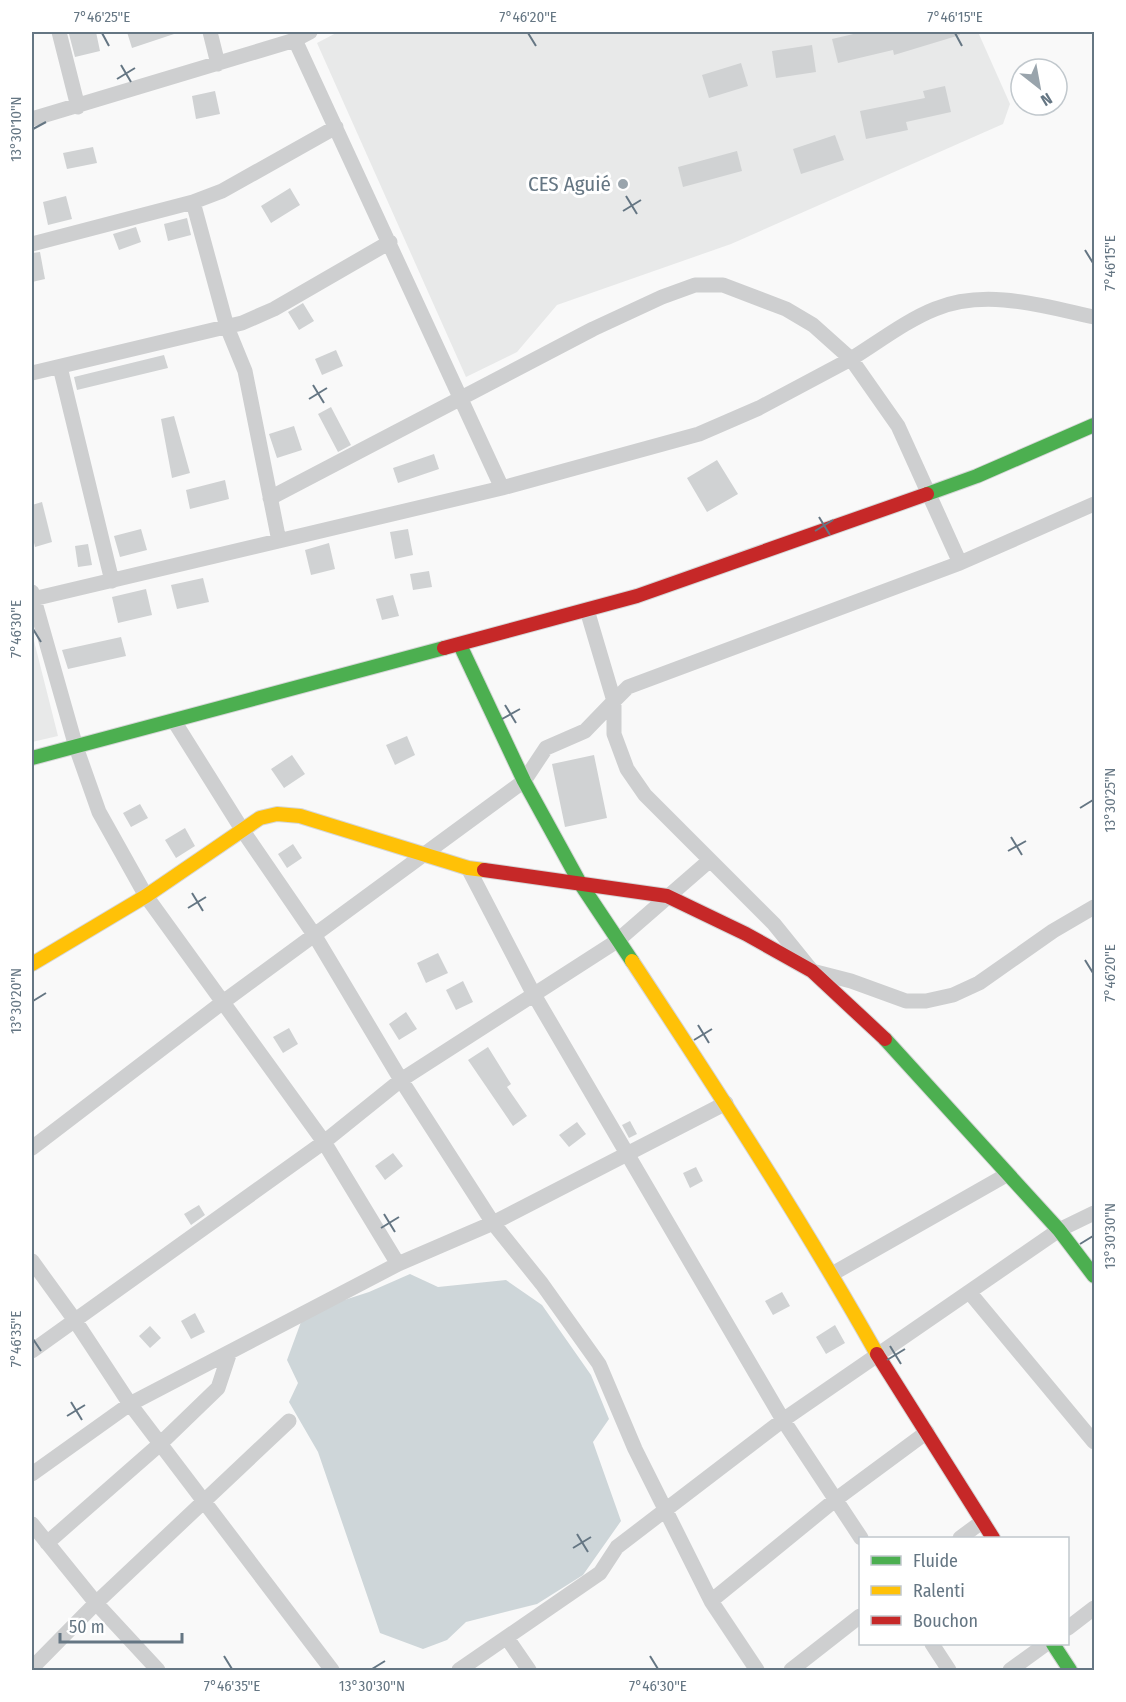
<svg xmlns="http://www.w3.org/2000/svg" width="1126" height="1702" font-family="'Fira Sans Condensed',sans-serif">
<style>
.built{fill:#e8e9e9}
.water{fill:#ced6d9}
.building{fill:#d0d2d3}
.lines{fill:none;stroke-linecap:round;stroke-linejoin:round}
.fast-casing{stroke:#d5d6d7;stroke-width:16}
.slow-casing{stroke:#d5d6d7;stroke-width:16}
.jam-casing{stroke:#d5d6d7;stroke-width:16}
.street{stroke:#cecfd0;stroke-width:15}
.fast{stroke:#4caf50;stroke-width:14}
.slow{stroke:#ffc107;stroke-width:14}
.jam{stroke:#c62828;stroke-width:14}
.ticks{fill:none;stroke:#657683;stroke-width:2}
.poi-dot{fill:#99a4ac;stroke:#fff;stroke-width:2}
.labels{text-anchor:middle;stroke-width:6;stroke-linejoin:round;paint-order:stroke}
.poi-label{font-size:21px;fill:#657683;stroke:#fff;text-anchor:end}
.neatline{fill:none;stroke:#657683;stroke-width:2}
.ticks-label{font-size:15px;text-anchor:middle;fill:#657683}
</style>
<rect width="100%" height="100%" fill="#f9f9f9"/>
<path class="built" d="M338 32H978L1010 104 1003 124 731 244 557 305 517 352 466 377 317 43Z
M32 633 58 736 32 742Z"/>
<path class="water" d="M410 1274 438 1287 506 1280 542 1305 591 1375 609 1419 593 1442 621 1521 583 1575 537 1604 466 1622 447 1640 423 1649 380 1633 318 1452 289 1402 298 1383 287 1360 301 1322 332 1304 369 1292Z"/>
<path class="building" d="M79 32H96L100 51 75 57 69 34Z
M127 32H173L174 34 132 48Z
M862 32H959L960 35 894 55 893 50 838 63 832 39Z
M812 45 816 72 776 78 772 51Z
M741 63 748 86 709 98 702 75Z
M945 86 951 112 906 122 908 130 866 139 860 111 925 98 923 91Z
M215 91 220 114 196 119 192 96Z
M835 135 844 160 801 174 793 149Z
M93 147 97 163 67 169 63 153Z
M737 151 742 171 683 187 678 167Z
M290 188 300 205 271 223 261 206Z
M66 196 72 219 48 225 43 202Z
M187 218 191 235 168 241 164 224Z
M136 227 141 242 119 250 113 234Z
M40 252 45 279 32 282V253Z
M303 303 314 321 299 330 288 312Z
M336 350 343 366 322 375 315 359Z
M164 355 168 368 77 390 74 377Z
M331 407 351 445 338 452 318 414Z
M174 416 190 473 172 478 161 419Z
M294 426 302 450 277 458 269 434Z
M434 454 439 469 398 483 393 468Z
M717 460 738 494 707 512 687 478Z
M225 480 229 499 190 509 186 490Z
M42 502 52 542 35 547 32 534V505Z
M141 529 147 550 120 557 114 536Z
M408 529 413 555 395 559 390 532Z
M329 543 335 569 311 575 305 550Z
M88 544 92 565 78 567 75 546Z
M429 571 432 587 413 590 410 574Z
M203 578 209 602 177 609 171 585Z
M146 589 152 615 118 623 112 597Z
M393 595 399 616 382 620 376 599Z
M121 637 126 656 68 669 62 650Z
M407 736 415 755 395 765 386 745Z
M292 755 305 774 284 788 271 769Z
M594 755 607 818 565 827 552 764Z
M140 804 148 818 131 827 123 813Z
M185 828 195 846 176 858 165 840Z
M293 844 302 858 287 868 278 854Z
M438 953 448 973 426 983 417 963Z
M463 981 473 1002 456 1010 446 990Z
M406 1012 417 1029 399 1040 389 1024Z
M289 1028 298 1044 283 1053 273 1037Z
M488 1047 511 1084 507 1087 527 1116 513 1126 468 1060Z
M630 1121 637 1134 629 1138 622 1125Z
M577 1122 586 1134 569 1147 559 1135Z
M393 1153 403 1166 385 1180 375 1166Z
M696 1167 703 1181 690 1188 683 1173Z
M199 1205 205 1215 191 1225 184 1214Z
M782 1292 790 1306 773 1315 765 1301Z
M195 1313 205 1332 191 1339 181 1321Z
M835 1325 845 1343 826 1354 816 1337Z
M150 1326 161 1338 150 1348 139 1336Z"/>
<g class="lines">
<g class="fast-casing">
<path id="fast" d="M927 494 977 476 1094 425
M460 645 524 781 580 883 632 961
M32 758 444 648
M885 1039 1059 1230 1094 1276
M1053 1644 1070 1670"/>
</g>
<g class="slow-casing">
<path id="slow" d="M632 961C717 1090 801 1219 877 1354
M32 964 146 896 260 818 277 814 300 816 468 868 484 870"/>
</g>
<g class="jam-casing">
<path id="jam" d="M444 648 637 596 927 494
M484 870 667 896 746 934 812 971 885 1039
M877 1354 993 1538"/>
</g>
<path class="street" d="M59 32 78 107
M210 32 218 64
M295 40 502 488
M32 119 295 40 310 32
M193 202 227 327 245 371 279 541
M32 244 193 202 222 191 336 127
M60 367 112 581
M32 373 242 323 274 309 390 242
M270 498 593 329 662 297 695 285H723L786 309 813 325 851 359C877 343 907 320 935 309 986 288 1043 306 1094 317
M1094 504 960 563 628 687 614 701V734L627 769 645 795 774 924 812 971 851 981 906 1001H926L953 995 979 983 1053 931 1094 907
M32 592 76 747 99 812 146 896 324 1142 398 1264
M33 599 502 488 699 434 759 408 851 359 898 426 960 563
M174 721 243 831 315 936 401 1080 493 1223 542 1284 599 1364 635 1449 711 1601 757 1670
M468 868 533 993 783 1420 861 1538
M32 1148 223 1002 524 781 546 748 585 731 614 701 587 610
M32 1261 74 1319 130 1404 332 1670
M832 1274 1008 1174
M970 1293 1094 1442
M32 1351 324 1142 401 1080 617 941 709 861
M32 1474 130 1404 398 1264 493 1223 726 1103
M32 1524 96 1603 158 1670
M960 1538 983 1521
M47 1543 160 1444 218 1388 230 1352
M711 1601 835 1500 927 1432
M1068 1628 1094 1608
M507 1638 529 1670
M932 1644 949 1670
M32 1668 96 1603 289 1421
M459 1670 600 1573 617 1547 783 1420 1059 1230 1094 1213
M791 1670 860 1616
M1010 1670 1046 1644"/>
<use href="#fast" class="fast"/>
<use href="#slow" class="slow"/>
<use href="#jam" class="jam"/>
</g>
<path class="ticks" d="M102 33 109 46M528 33 536 46M955 33 962 46M121 65 131 82M117 79 135 68M33 129 46 122M626 196 637 214M623 211 641 200M1085 250 1093 263M313 385 324 403M309 399 327 388M819 517 830 535M815 531 833 520M33 629 41 642M505 705 516 723M502 719 520 709M1080 808 1093 800M1011 837 1022 855M1008 851 1026 841M192 893 203 911M188 908 206 897M1085 960 1093 973M33 1001 46 993M698 1025 709 1043M694 1040 712 1029M384 1214 395 1232M381 1228 399 1217M1080 1244 1093 1236M33 1339 41 1351M890 1346 901 1364M887 1360 905 1349M71 1402 82 1420M67 1416 85 1405M577 1534 588 1552M573 1548 591 1537M224 1656 232 1669M650 1656 658 1669M372 1669 385 1661"/>
<circle class="poi-dot" cx="623" cy="184" r="6"/>
<g class="labels">
<g class="poi-label">
<text x="611" y="191">CES Aguié</text>
</g>
</g>
<rect width="1126" height="1702" fill="none" stroke="#ffffff" stroke-width="66"/>
<rect x="859" y="1537" width="210" height="108" fill="#ffffff" stroke="#c1c8cd" stroke-width="1.5"/>
<rect x="871" y="1556" width="30" height="9" fill="#4caf50" stroke="#c1c8cd" stroke-width="1.5"/>
<text x="913" y="1567" font-size="18" fill="#657683">Fluide</text>
<rect x="871" y="1586" width="30" height="9" fill="#ffc107" stroke="#c1c8cd" stroke-width="1.5"/>
<text x="913" y="1597" font-size="18" fill="#657683">Ralenti</text>
<rect x="871" y="1616" width="30" height="9" fill="#c62828" stroke="#c1c8cd" stroke-width="1.5"/>
<text x="913" y="1627" font-size="18" fill="#657683">Bouchon</text>
<g transform="translate(1039 87) rotate(149)"><circle r="28" fill="#ffffff" stroke="#c1c8cd" stroke-width="1.5"/>
<path d="M0-4.5L10 22L0 15L-10 22Z" fill="#99a4ac"/>
<text y="-9" font-size="16" font-weight="bold" text-anchor="middle" fill="#657683">N</text>
</g>
<path d="M60 1633v9h122v-9" fill="none" stroke="#657683" stroke-width="3"/>
<text x="69" y="1633" font-size="18" fill="#657683" stroke="#ffffff" stroke-width="4.5" paint-order="stroke">50 m</text>
<rect x="33" y="33" width="1060" height="1636" class="neatline"/>
<g class="ticks-label">
<text x="102" y="22">7°46'25"E</text>
<text x="528" y="22">7°46'20"E</text>
<text x="955" y="22">7°46'15"E</text>
<text transform="translate(16 129) rotate(-90)" y="5">13°30'10"N</text>
<text transform="translate(1110 263) rotate(-90)" y="5">7°46'15"E</text>
<text transform="translate(16 629) rotate(-90)" y="5">7°46'30"E</text>
<text transform="translate(1110 800) rotate(-90)" y="5">13°30'25"N</text>
<text transform="translate(1110 973) rotate(-90)" y="5">7°46'20"E</text>
<text transform="translate(16 1001) rotate(-90)" y="5">13°30'20"N</text>
<text transform="translate(1110 1236) rotate(-90)" y="5">13°30'30"N</text>
<text transform="translate(16 1339) rotate(-90)" y="5">7°46'35"E</text>
<text x="232" y="1691">7°46'35"E</text>
<text x="372" y="1691">13°30'30"N</text>
<text x="658" y="1691">7°46'30"E</text>
</g>
</svg>
